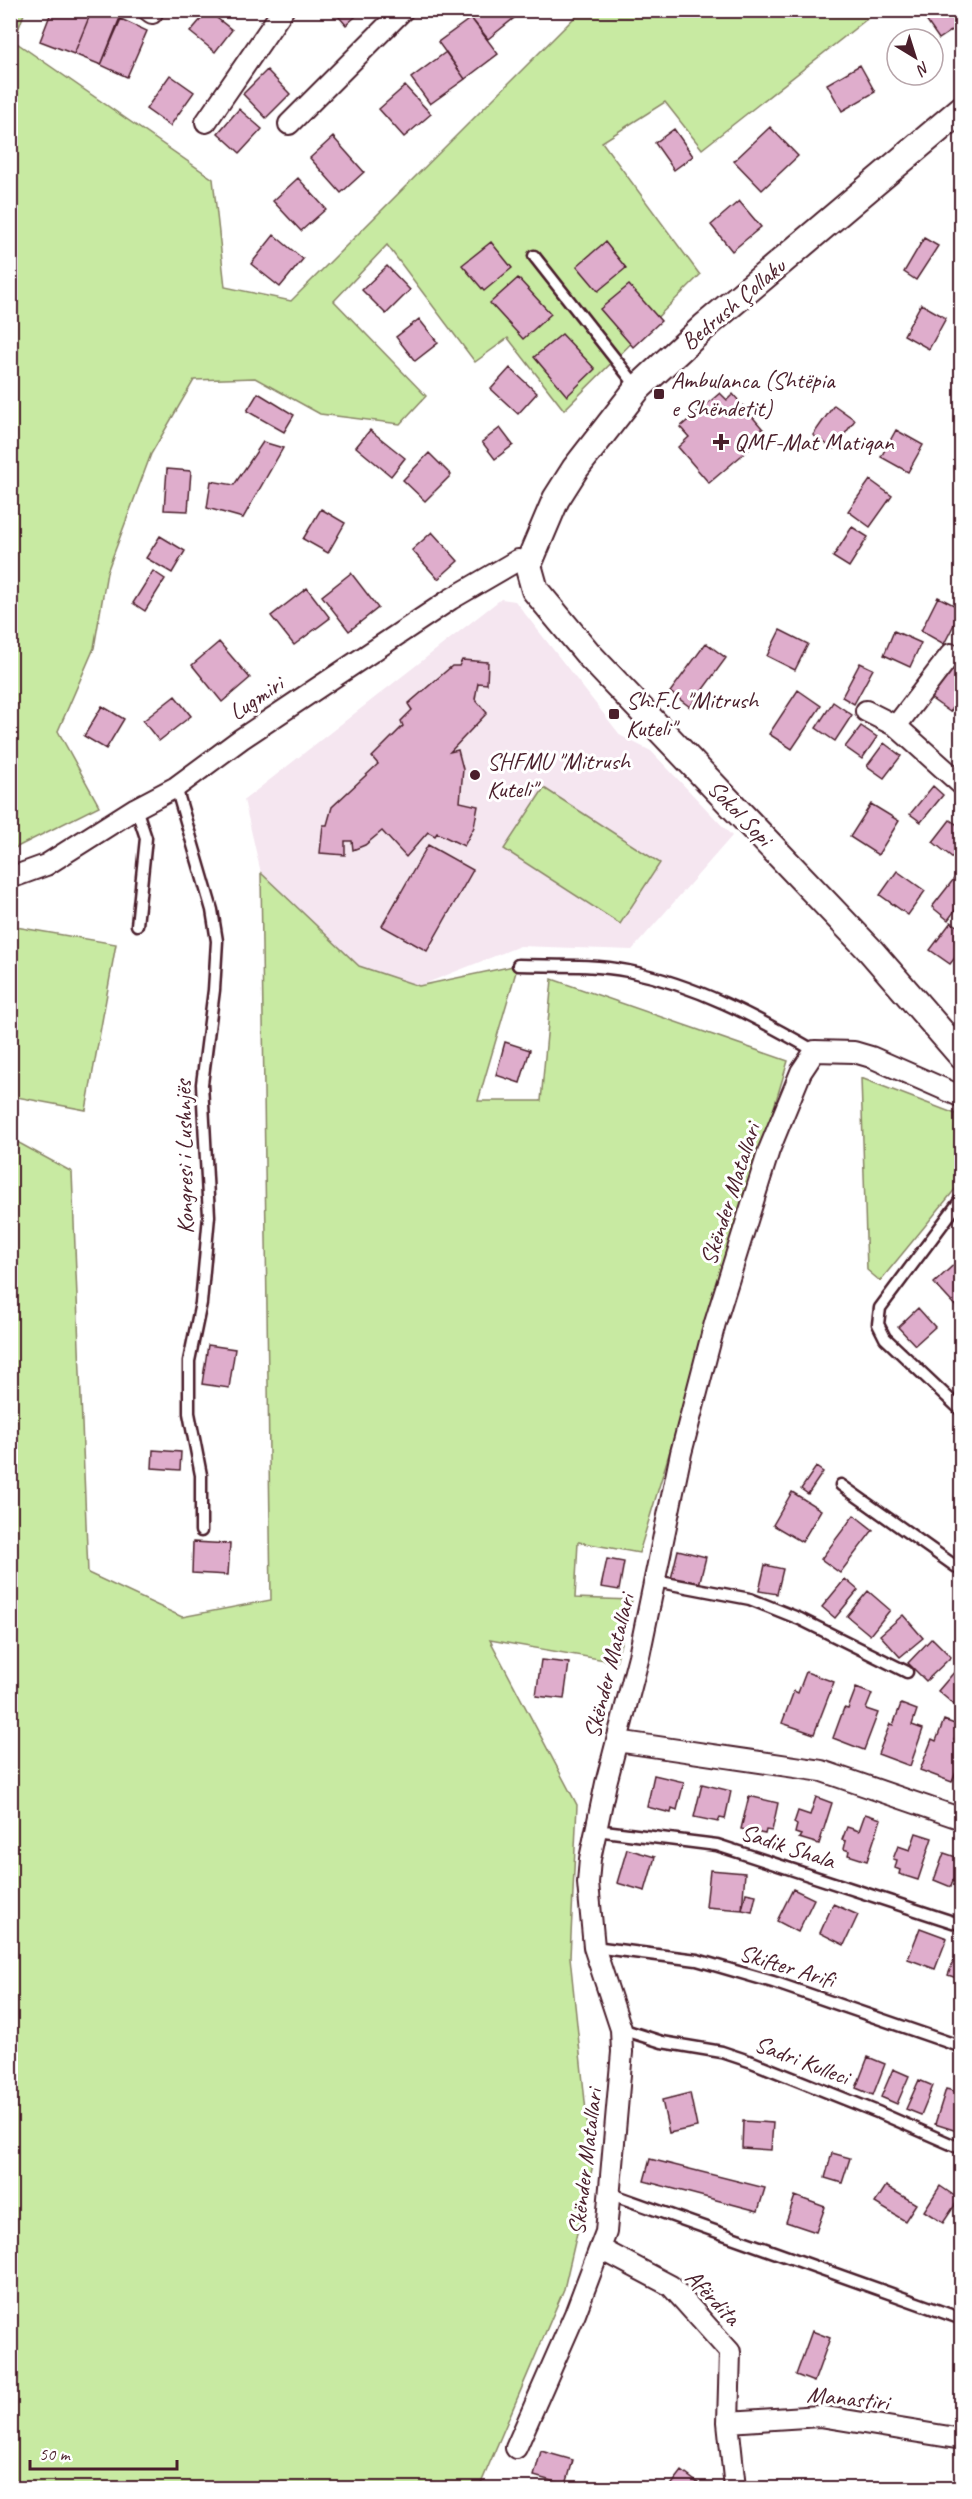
<svg xmlns="http://www.w3.org/2000/svg" width="972" height="2499" font-family="Caveat,sans-serif">
<style>
.built{fill:#f5e6f0}
.green{fill:#c8eaa2;stroke:#898466;stroke-width:1.5}
.building{fill:#dfadcc;stroke:#4a1f2b;stroke-width:1.5}
.lines{fill:none;stroke-linecap:round;stroke-linejoin:round}
.service-casing{stroke:#4a1f2b;stroke-width:15}
.minor-casing{stroke:#4a1f2b;stroke-width:24}
.tertiary-casing{stroke:#4a1f2b;stroke-width:30}
.service{stroke:#fff;stroke-width:10}
.minor{stroke:#fff;stroke-width:20}
.tertiary{stroke:#fff;stroke-width:26}
.poi-dot{fill:#4a1f2b;stroke:#fff;stroke-width:2}
.labels{text-anchor:middle;stroke-width:6;stroke-linejoin:round;paint-order:stroke}
.street-label{font-size:24px;fill:#4a1f2b;stroke:#fff}
.poi-label{font-size:24px;fill:#4a1f2b;stroke:#fff;text-anchor:start}
</style>
<rect width="100%" height="100%" fill="#fff"/>
<filter id="ink" filterUnits="userSpaceOnUse"><feTurbulence type="fractalNoise" baseFrequency=".0167" numOctaves="2"/><feDisplacementMap in="SourceGraphic" scale="12" xChannelSelector="R" yChannelSelector="G"/><feConvolveMatrix kernelMatrix="1 2 1 2 8 2 1 2 1" color-interpolation-filters="sRGB"/></filter>
<g filter="url(#ink)">
<path class="built" d="M501 599 515 601 621 736 651 751 732 836 632 950 520 946 419 986 359 966 261 873 244 800Z"/>
<path class="green" d="M10 11H25L14 41 213 179 225 287 291 301 581 11H877L702 149 665 102 602 142 700 275 564 410 508 338 475 362 387 245 334 301 426 396 400 424 320 414 255 378 194 380 151 454 107 572 94 648 58 731 99 806 11 850Z
M544 788 660 863 620 924 504 849Z
M261 873 359 966 419 986 518 965 478 1101H541L552 979 788 1061 639 1553 578 1542 575 1598 632 1600 616 1662 490 1640 577 1805 570 1957 592 2169 564 2289 479 2488H11L10 1138 72 1172 88 1573 182 1617 271 1600Z
M10 926 116 944 86 1110 11 1096Z
M861 1078 961 1116V1182L880 1281 867 1270Z"/>
<path class="building" d="M52 10H92L74 54 40 41Z
M92 10H123L101 65 74 54Z
M333 10H363L346 25Z
M480 10H508L514 18 488 39 471 18Z
M919 10H950L960 25 939 39Z
M208 11 232 30 215 52 190 32Z
M471 18 498 54 465 79 438 42Z
M121 19 147 31 127 77 101 65Z
M446 52 465 79 430 104 411 78Z
M860 65 875 92 842 111 827 84Z
M267 70 290 94 266 118 243 94Z
M170 75 194 92 170 126 146 109Z
M405 86 431 114 404 137 379 109Z
M239 109 262 129 240 153 218 133Z
M770 127 798 156 762 190 734 161Z
M674 129 693 156 674 170 655 143Z
M333 137 364 172 341 193 310 158Z
M298 178 326 209 301 231 273 201Z
M739 201 761 227 732 251 711 225Z
M274 235 303 259 280 287 251 264Z
M924 238 938 246 916 280 904 272Z
M491 242 512 268 484 291 462 265Z
M605 242 626 268 598 291 577 266Z
M387 266 410 290 386 314 362 290Z
M518 278 551 314 523 339 490 303Z
M629 285 661 321 633 347 600 309Z
M921 304 946 318 929 349 904 335Z
M419 319 438 343 415 361 396 337Z
M562 334 595 369 567 396 534 357Z
M510 368 537 393 518 414 491 389Z
M258 393 294 415 284 432 247 411Z
M720 393 727 400 733 394 767 434 709 483 678 447 689 437 680 427Z
M834 405 855 420 834 449 813 435Z
M500 428 513 445 495 459 482 442Z
M370 430 405 458 391 476 356 447Z
M896 430 923 445 908 472 881 457Z
M263 442 283 448 243 518 207 508 211 481 234 485Z
M429 453 451 475 425 501 403 480Z
M167 469 191 471 188 511 164 510Z
M870 480 892 496 870 527 848 511Z
M321 509 345 523 328 553 303 539Z
M852 527 868 537 849 567 833 557Z
M432 532 458 561 438 579 412 550Z
M160 536 185 551 172 573 146 558Z
M153 571 165 579 145 611 133 603Z
M351 573 378 608 349 631 322 596Z
M307 588 330 618 294 645 271 616Z
M938 597 962 609 944 644 921 631Z
M780 630 808 644 795 670 767 656Z
M894 631 921 643 910 667 884 655Z
M219 642 250 678 222 702 192 665Z
M706 643 726 658 690 707 670 692Z
M462 660 488 662 487 684 478 683 475 699 487 713 450 752 458 750 463 769 460 802 478 806 474 827 464 846 437 833 435 836 428 832 406 857 382 831 365 845 353 850 352 841H345V855L320 853 323 825H327L332 807 378 764 372 757 403 726 401 721 412 710 408 704 452 666H459Z
M860 663 873 669 854 704 842 697Z
M951 664 962 671V696L950 712 929 697Z
M798 690 821 706 792 749 769 734Z
M175 696 191 716 159 741 143 721Z
M833 702 852 715 835 741 816 728Z
M102 706 124 719 106 749 84 736Z
M861 726 877 737 862 759 845 747Z
M884 743 901 756 884 778 867 766Z
M933 786 943 795 921 822 910 814Z
M871 804 899 821 878 855 850 837Z
M950 820 962 828V857L958 862 933 842Z
M428 845 473 870 427 951 382 926Z
M897 871 925 891 908 915 880 895Z
M957 875 962 879V901L948 920 932 907Z
M951 922 962 929V949L950 964 930 950Z
M505 1042 530 1050 520 1083 496 1075Z
M960 1259 962 1305 958 1309 934 1283Z
M918 1308 935 1327 915 1345 898 1327Z
M208 1345 235 1349 229 1388 202 1384Z
M153 1450 181 1452 180 1470 152 1468Z
M816 1467 823 1472 808 1494 801 1489Z
M792 1492 821 1510 802 1542 773 1525Z
M854 1515 873 1530 840 1573 821 1559Z
M193 1542 230 1544 228 1575 192 1573Z
M678 1550 706 1557 699 1585 671 1579Z
M607 1559 624 1562 619 1590 601 1587Z
M765 1565 783 1569 777 1594 759 1591Z
M845 1579 858 1590 835 1618 822 1607Z
M868 1591 890 1610 870 1635 847 1616Z
M903 1615 923 1638 900 1657 880 1635Z
M932 1638 951 1657 926 1681 908 1663Z
M541 1660 569 1663 564 1699 536 1696Z
M962 1663V1705L958 1708 938 1691Z
M806 1672 834 1682 814 1734 782 1723 794 1691 798 1693Z
M856 1688 872 1694 866 1709 878 1713 864 1750 833 1738 844 1708 848 1709Z
M901 1704 917 1710 912 1725 923 1729 910 1766 878 1754 890 1724 893 1725Z
M944 1720 960 1726 954 1740 962 1743V1757L952 1782 920 1770 932 1739 936 1741Z
M654 1775 684 1782 677 1810 672 1808 671 1813 647 1807Z
M702 1784 731 1791 725 1819 720 1818 718 1822 694 1817Z
M749 1796 778 1803 772 1831 766 1830 765 1834 741 1829Z
M816 1797 832 1803 819 1844 799 1838 801 1835 795 1833 797 1825 794 1823 798 1811 810 1815Z
M865 1814 881 1819 867 1861 848 1855 849 1851 844 1849 846 1841 842 1840 847 1827 859 1831Z
M916 1833 932 1838 918 1880 899 1874 900 1870 895 1868 897 1860 893 1859 898 1846 910 1850Z
M627 1849 655 1857 645 1891 617 1883Z
M944 1853 962 1859 960 1883 953 1880 951 1887 934 1880Z
M710 1870 745 1873 742 1910 706 1907Z
M793 1889 814 1899 798 1932 777 1921Z
M746 1893 756 1895 752 1912 742 1910Z
M833 1904 858 1915 844 1945 820 1933Z
M920 1928 947 1938 935 1969 908 1959Z
M961 1942 962 1943V1980L948 1975Z
M868 2057 885 2064 873 2095 856 2088Z
M893 2069 909 2076 897 2104 881 2097Z
M919 2080 933 2086 921 2115 906 2109Z
M946 2089 962 2093V2118L957 2131 935 2124Z
M690 2093 697 2127 669 2133 662 2100Z
M743 2121 773 2123 771 2150 742 2148Z
M832 2153 850 2158 842 2183 825 2178Z
M650 2159 765 2188 758 2211 644 2181Z
M886 2186 916 2204 905 2221 875 2203Z
M940 2186 959 2199 943 2223 924 2211Z
M795 2196 825 2207 816 2232 786 2222Z
M812 2331 830 2338 814 2382 796 2375Z
M541 2451 573 2460 566 2485 534 2476Z
M682 2471 699 2484 696 2488H669Z"/>
<g class="lines">
<g class="service-casing">
<path id="service" d="M534 256 638 388
M176 787 212 910 217 941 214 990 202 1084 209 1216 201 1303 189 1361V1413L201 1475V1531
M136 808 146 838 137 925
M518 965C554 966 592 964 628 971 696 985 756 1017 815 1051
M962 1198 880 1308 878 1324 885 1338 962 1411
M841 1485 962 1571
M655 1581 750 1599 800 1619 907 1672
M596 1830 717 1845 962 1925
M594 1947 697 1960 773 1982 962 2047
M621 2029 662 2042 722 2052 752 2062 880 2113 962 2149
M611 2194 962 2319"/>
</g>
<g class="minor-casing">
<path id="minor" d="M148 10 152 13
M206 122 283 10
M289 124 403 10
M866 711 896 726 962 785
M896 726 951 654
M10 878 46 865 136 808 176 787 241 739 451 599 518 560 528 565
M617 1741 822 1771 962 1819
M601 2249 671 2286 730 2352 728 2422 735 2488
M728 2422 820 2416 962 2439
M516 2448 575 2314 606 2232 622 2052 621 2029 594 1947 588 1883 590 1859 606 1783 639 1656 681 1453 715 1323 769 1150 801 1072 815 1051 854 1052 871 1057 962 1097"/>
</g>
<g class="tertiary-casing">
<path id="tertiary" d="M962 109 704 327 638 388 575 469 556 499 528 565 535 590 590 656 870 950 962 1056"/>
</g>
<use href="#service" class="service"/>
<use href="#minor" class="minor"/>
<use href="#tertiary" class="tertiary"/>
</g>
</g>
<g class="poi-dot">
<rect x="653" y="388" width="12" height="12" rx="3"/>
<path d="M718 433h6v6h6v6h-6v6h-6v-6h-6v-6h6z"/>
<rect x="608" y="708" width="12" height="12" rx="3"/>
<circle cx="475" cy="775" r="6"/>
</g>
<g class="labels">
<g class="street-label">
<text transform="translate(733 304) rotate(-40)" y="8">Bedrush Çollaku</text>
<text transform="translate(256 698) rotate(-34)" y="8">Lugmiri</text>
<text transform="translate(740 813) rotate(46)" y="8">Sokol Sopi</text>
<text transform="translate(184 1157) rotate(-91)" y="8">Kongresi i Lushnjës</text>
<text transform="translate(730 1194) rotate(-72)" y="8">Skënder Matallari</text>
<text transform="translate(609 1666) rotate(-76)" y="8">Skënder Matallari</text>
<text transform="translate(788 1846) rotate(18)" y="8">Sadik Shala</text>
<text transform="translate(787 1966) rotate(17)" y="8">Skifter Arifi</text>
<text transform="translate(802 2060) rotate(21)" y="8">Sadri Kulleci</text>
<text transform="translate(585 2162) rotate(-83)" y="8">Skënder Matallari</text>
<text transform="translate(713 2297) rotate(46)" y="8">Afërdita</text>
<text transform="translate(848 2398) rotate(6)" y="8">Manastiri</text>
</g>
<g class="poi-label">
<text x="671" y="388">Ambulanca (Shtëpia<tspan x="671" dy="28">e Shëndetit)</tspan></text>
<text x="734" y="450">QMF-Mat Matiqan</text>
<text x="626" y="708">Sh.F.L "Mitrush<tspan x="626" dy="28">Kuteli"</tspan></text>
<text x="487" y="769">SHFMU "Mitrush<tspan x="487" dy="28">Kuteli"</tspan></text>
</g>
</g>
<rect width="972" height="2499" fill="none" stroke="#fff" stroke-width="36"/>
<rect x="18" y="18" width="936" height="2463" fill="none" stroke="#4a1f2b" stroke-width="2" filter="url(#ink)"/>
<g transform="translate(915 57) rotate(142)"><circle r="28" fill="#ffffff" stroke="#b7a5aa" stroke-width="1.5"/>
<path d="M0-4.5L10 22L0 15L-10 22Z" fill="#4a1f2b"/>
<text y="-9" font-size="16" font-weight="bold" text-anchor="middle" fill="#4a1f2b">N</text>
</g>
<path d="M30 2460v9h147v-9" fill="none" stroke="#4a1f2b" stroke-width="3"/>
<text x="39" y="2460" font-size="18" fill="#4a1f2b" stroke="#ffffff" stroke-width="4.5" paint-order="stroke">50 m</text>
</svg>
